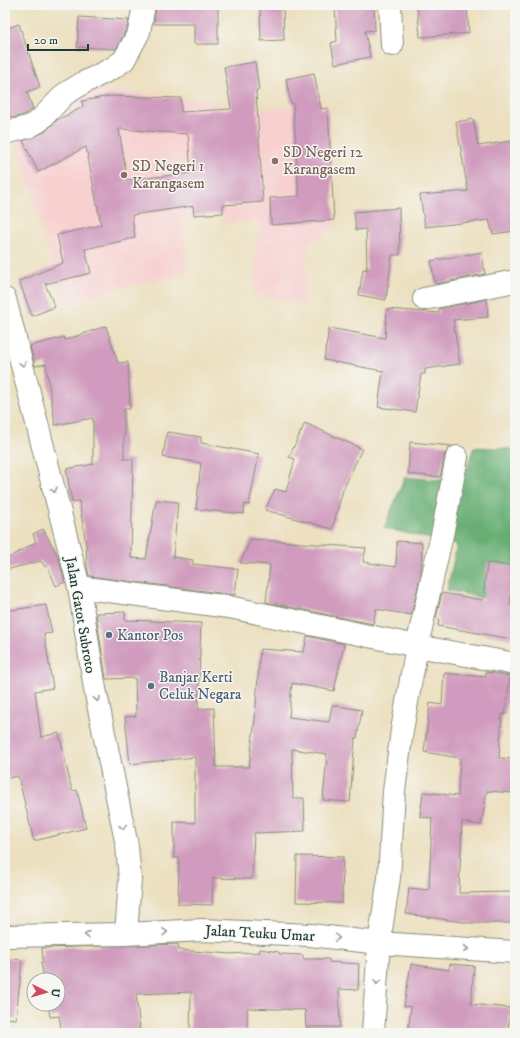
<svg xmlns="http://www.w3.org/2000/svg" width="520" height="1038" font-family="'IM FELL DW Pica',serif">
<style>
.built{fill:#f7d0cf}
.forest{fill:#68ae73;stroke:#447654}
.building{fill:#d09bbe;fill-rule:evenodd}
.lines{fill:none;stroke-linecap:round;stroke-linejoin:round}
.minor-casing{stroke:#868e7a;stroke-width:24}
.minor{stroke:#fff;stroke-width:22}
.oneway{stroke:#8f9e9a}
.education-dot{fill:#8d6e63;stroke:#f6f6f2;stroke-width:1.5}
.service-dot{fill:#5c6f8a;stroke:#f6f6f2;stroke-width:1.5}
.labels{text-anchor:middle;stroke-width:3;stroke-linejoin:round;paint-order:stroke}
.education-label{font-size:15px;fill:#785e54;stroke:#f6f6f2;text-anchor:start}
.street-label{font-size:15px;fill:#1f3d34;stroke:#f6f6f2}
.service-label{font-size:15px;fill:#4e5e75;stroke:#f6f6f2;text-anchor:start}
</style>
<rect width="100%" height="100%" fill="#f6f6f2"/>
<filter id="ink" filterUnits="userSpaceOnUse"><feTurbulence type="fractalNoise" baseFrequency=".025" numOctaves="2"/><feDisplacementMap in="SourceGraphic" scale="8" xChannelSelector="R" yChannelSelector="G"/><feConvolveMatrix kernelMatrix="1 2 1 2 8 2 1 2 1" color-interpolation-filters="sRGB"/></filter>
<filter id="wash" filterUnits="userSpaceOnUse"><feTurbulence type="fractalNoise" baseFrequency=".012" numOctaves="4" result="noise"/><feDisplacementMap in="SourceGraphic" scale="16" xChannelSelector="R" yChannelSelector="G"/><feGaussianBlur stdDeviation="0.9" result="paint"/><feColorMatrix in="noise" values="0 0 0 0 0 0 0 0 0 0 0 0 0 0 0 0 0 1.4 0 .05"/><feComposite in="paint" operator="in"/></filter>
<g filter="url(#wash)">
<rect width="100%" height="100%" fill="#ece0c0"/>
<path class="built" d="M109 90 217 102V109L226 110 290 107 321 102 328 108 335 227 308 244 303 304 252 294 259 220 223 223V213L182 218 187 272 69 302 59 294 61 293 14 133 22 138 71 113 81 91Z"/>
<path class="forest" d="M474 447 515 449V605L447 590 457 545 384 528 405 477 462 482Z"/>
<g id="blocks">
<path class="building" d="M156 5H218V44H194V24H154Z
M260 5H283L284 40 261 41Z
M363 5H374L375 30 365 31 370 57 335 64 331 43 337 41 335 6Z
M417 5H467L469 33 420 37Z
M79 17 129 20 127 28 116 49 77 47Z
M19 24 40 87 27 92 33 109 23 115 12 118 9 113 5 114V29Z
M255 62 259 90 256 91 263 202 223 205V213L194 215 193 206 132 215 135 238 85 249 91 273 45 284 55 307 32 316 19 281 63 263 57 235 101 225 86 147 38 172 23 141 45 132 57 120 83 107 82 101 110 96 181 98V112L231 109 224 67ZM119 129 188 134 191 173 127 180Z
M314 73 321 109 328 108 334 220 271 225 270 198 299 196 293 103H291L286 79Z
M473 119 478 146 512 141 515 165V231L493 234 489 220 425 227 420 195 468 191 456 122Z
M399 208 400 255H392L386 300 359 295 363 269 367 270 366 229 356 230 354 212Z
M482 252 485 274 435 284 431 261Z
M487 299 488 317 453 320 460 364 425 369V374H421L415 412 378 407 383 371 324 360 329 328 385 338 387 309 439 313V309Z
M106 326 118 363 128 362 130 409H124V459H133L131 558 146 559 156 500 178 502 173 557 193 560 192 564 238 569 235 595 89 576 87 566 86 544 79 501 72 502 66 469 93 464V418L55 425 46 364 35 366 30 346 64 337 65 340Z
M305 423 362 449 343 490 332 529 265 510 275 489 286 492 295 459 289 457Z
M167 432 201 437V443L259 454 249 505 245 504 244 514 196 509 201 463 163 457Z
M410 442 452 446 445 454 440 477 408 474Z
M43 529 58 556 65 582 56 586 47 565 45 567 41 561 5 570V560L36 542 33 534Z
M251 539 366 548 363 562 396 567 397 541 422 543 421 573 411 615 376 609 373 624 266 602 270 565 240 563Z
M487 563 515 566 510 605 515 606V623L512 639 438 626 439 619 436 618 442 593 483 600Z
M46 605 52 633 44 634 53 688 35 691 41 737 59 733 72 791 77 790 86 828 34 841 18 776 5 779V611Z
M125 612V620L201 623 198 709 214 708 216 767H249L255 718 260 649 304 652 307 636 344 644 334 691 292 683 289 717 329 722 332 705 362 710 357 738H355L350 802 323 800 327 754 292 749 293 798H304L305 831 254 833 252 879 213 878 212 905 178 904 179 858H174V822L195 823V757L130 764 125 717 136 716 135 678 106 679 96 613Z
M486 672 510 676 505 715 502 714 499 758 515 759 514 793 487 791 481 825 462 822 459 893 515 892V923H470L406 914 409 888 429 890 432 818 420 817 423 792 458 796 460 758 424 752 430 703 442 705 444 673 486 677Z
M297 856 343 857 342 903 296 902Z
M178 944 179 950 231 954 260 952V949L279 952V954L303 955V959H329V962L359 964 358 990 339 989 340 1027H306L305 1010 247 1008V1030H224L223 1033H190L191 992 136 994 140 1030 115 1033H62L59 1016 50 1017 48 1004H58V980H44L41 962H43L42 948Z
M5 958 22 960 16 1019 5 1018Z
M411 964 449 970 450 964 474 966 471 1004 510 1008 508 1033H408L411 1007 404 1006Z"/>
</g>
</g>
<g filter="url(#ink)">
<use href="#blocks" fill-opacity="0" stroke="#868e7a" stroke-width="1"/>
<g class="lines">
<g class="minor-casing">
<path id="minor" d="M390 5 392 45
M5 133 28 127 39 121 65 94 83 83 113 68 124 60 139 32 144 5
M5 299 79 587 95 689 127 846 130 879 126 934
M424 299 515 281
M79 587 229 607 417 646 515 664
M5 936 126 934 202 930 310 935 379 943 515 952
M373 1033 379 943 389 878 394 791 402 730 417 646 443 530 457 457"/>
</g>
<use href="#minor" class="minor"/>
</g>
<defs><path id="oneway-chevron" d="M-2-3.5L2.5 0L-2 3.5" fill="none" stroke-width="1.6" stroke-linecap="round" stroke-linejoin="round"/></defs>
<g class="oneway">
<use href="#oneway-chevron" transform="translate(23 364) rotate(76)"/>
<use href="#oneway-chevron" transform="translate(54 490) rotate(77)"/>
<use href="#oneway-chevron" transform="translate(97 699) rotate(79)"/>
<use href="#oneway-chevron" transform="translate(123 827) rotate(79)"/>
<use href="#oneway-chevron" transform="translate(165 932) rotate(-4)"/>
<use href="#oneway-chevron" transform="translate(87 935) rotate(179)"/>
<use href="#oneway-chevron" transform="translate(337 938) rotate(7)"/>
<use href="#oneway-chevron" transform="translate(466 949) rotate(4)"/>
<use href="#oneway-chevron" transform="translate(377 982) rotate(94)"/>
</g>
</g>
<g class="education-dot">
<circle cx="275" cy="161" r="4"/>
<circle cx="124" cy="175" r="4"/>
</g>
<g class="service-dot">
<circle cx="109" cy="635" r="4"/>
<circle cx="151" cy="686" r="4"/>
</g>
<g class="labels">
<g class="education-label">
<text x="283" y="157">SD Negeri 12<tspan x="283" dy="17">Karangasem</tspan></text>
<text x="132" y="171">SD Negeri 1<tspan x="132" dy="17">Karangasem</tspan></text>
</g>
<g class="street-label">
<text transform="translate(81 615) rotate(80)" y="5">Jalan Gatot Subroto</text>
<text transform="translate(260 933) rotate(3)" y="5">Jalan Teuku Umar</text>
</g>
<g class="service-label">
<text x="117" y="640">Kantor Pos</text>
<text x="159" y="682">Banjar Kerti<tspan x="159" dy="17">Celuk Negara</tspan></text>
</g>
</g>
<rect width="520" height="1038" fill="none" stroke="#f6f6f2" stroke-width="20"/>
<g transform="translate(46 992) rotate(95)"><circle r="19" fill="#f6f6f2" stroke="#a0aca6"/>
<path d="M0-3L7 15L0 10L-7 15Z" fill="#d1495b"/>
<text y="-6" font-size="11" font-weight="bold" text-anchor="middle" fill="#1f3d34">U</text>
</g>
<path d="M28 44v6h60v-6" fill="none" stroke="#1f3d34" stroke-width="2"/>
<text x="34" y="44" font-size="12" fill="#1f3d34" stroke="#f6f6f2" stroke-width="3" paint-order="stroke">20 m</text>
</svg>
